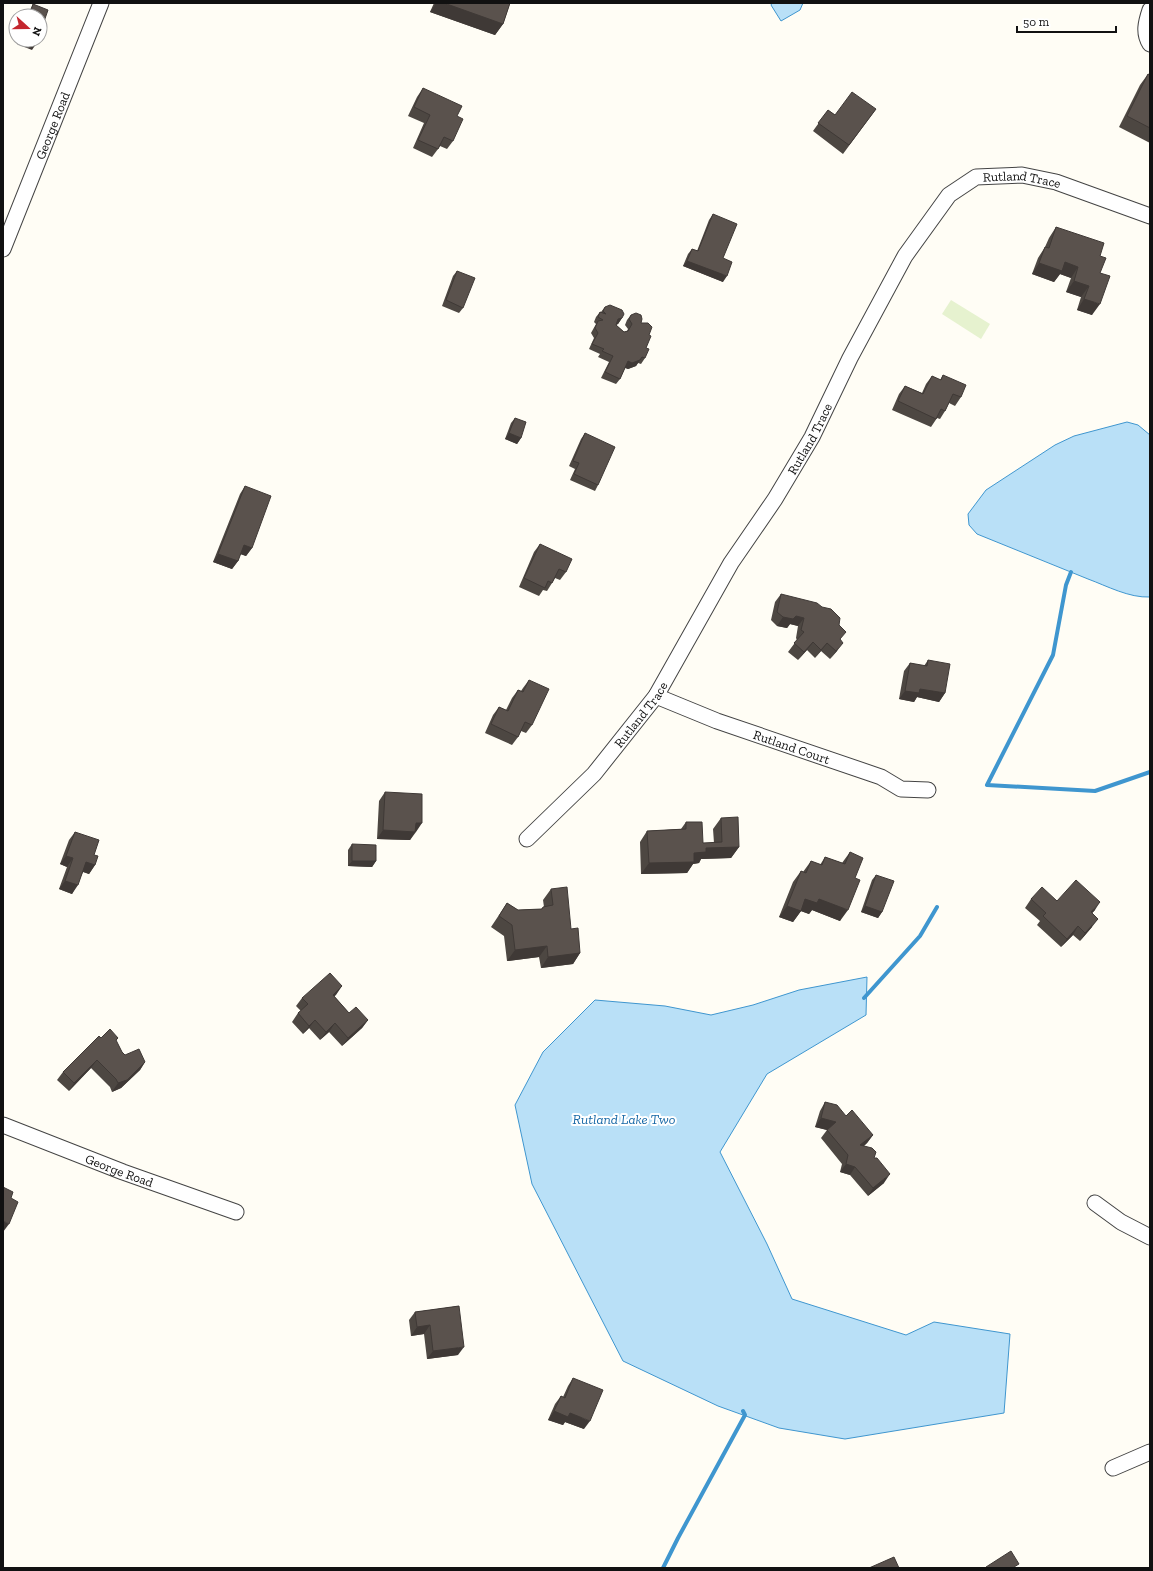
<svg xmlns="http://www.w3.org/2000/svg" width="1153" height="1571" font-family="'Zilla Slab',serif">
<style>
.pitch{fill:#e6f2cf}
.water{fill:#b9e0f7;stroke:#3f96cf}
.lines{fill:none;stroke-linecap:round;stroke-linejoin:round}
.stream{stroke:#3f96cf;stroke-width:4}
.minor-casing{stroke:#444;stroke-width:17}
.minor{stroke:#fff;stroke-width:15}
.wall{fill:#4d4742}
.shaded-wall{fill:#3f3936}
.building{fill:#5a524d;stroke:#3f3936}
.labels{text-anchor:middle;stroke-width:4;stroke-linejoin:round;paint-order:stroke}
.street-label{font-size:13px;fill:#111;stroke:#fff}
.water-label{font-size:14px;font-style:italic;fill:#1768a6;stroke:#fff}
</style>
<rect width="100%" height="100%" fill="#fffdf5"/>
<path class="pitch" d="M951 300 990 324 981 339 942 314Z"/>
<path class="water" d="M772 3H803L800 10 781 21 771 5Z
M1127 422 1138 425 1150 435V597C1129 598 1107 586 1088 579 1051 564 1014 549 977 534L969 525 968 514 986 490 1055 445 1074 436Z
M867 977 866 1015 767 1074 720 1152 767 1244 792 1299 906 1335 934 1322 1010 1334 1004 1413 845 1439 779 1428 718 1406 623 1361 532 1184 515 1105 543 1052 595 1000 665 1006 711 1015 753 1005 799 990Z"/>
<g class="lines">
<path class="stream" d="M1071 572 1066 585 1053 655 987 785 1095 791 1150 772
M864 998 920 936 937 907
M663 1568 678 1538 745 1415 743 1411"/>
<g class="minor-casing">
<g id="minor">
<path d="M1150 10C1146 22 1143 33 1150 44"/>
<path id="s1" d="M3 249 101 3"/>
<path id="s2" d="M656 696 717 721 881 777 901 789 928 790"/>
<path id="s3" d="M527 839 594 774 656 696 731 563 775 499 812 437 850 358 905 256 949 195 976 177 1022 175 1056 182 1150 216"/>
<path id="s4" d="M3 1125 123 1172 236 1212"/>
<path d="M1095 1203 1121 1222 1150 1237"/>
<path d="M1113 1468 1150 1452"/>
</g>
</g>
<use href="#minor" class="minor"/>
</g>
<path class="wall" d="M434 3H510L503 24 495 35 430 12Z
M33 4 40 16H27Z
M1148 74 1150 75V143L1119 127 1140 85Z
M423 88 457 116 453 141 447 149 440 146 438 149 432 157 413 148 424 123 408 116 417 97Z
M876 109 843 154 813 131 828 110 835 115Z
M713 214 723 258V282L683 266 688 254 692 249 697 251 709 220Z
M1056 227 1100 256V273L1092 315 1077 310 1081 297 1066 292 1071 278 1060 274 1054 282 1032 274 1038 258 1045 247 1049 238Z
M457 271 463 308 459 313 442 306 453 276Z
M605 307 622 318 618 324 616 325 624 332 627 331 628 329 625 325 627 320 631 315 641 323 649 335 646 348 645 358 641 364 638 363 636 366 628 369 625 368 620 379 616 384 601 378 609 362 598 357 600 354 589 349 594 338 591 333 596 324 594 322 596 317 600 312H601Z
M943 375 961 397 955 406 949 403 945 411 940 419 937 418 931 427 892 410 899 394 905 386 922 393 926 384 932 376 940 380Z
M515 418 521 438 517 444 505 439 511 423Z
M585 433 598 485 595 491 570 480 575 469 569 466 581 439Z
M245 486 252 548 246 556 240 554 238 561 232 569 213 562 240 494Z
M540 544 566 572 560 580 555 578 552 583 547 591 543 590 539 596 519 587 534 552Z
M781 594 839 625 840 640 837 651 830 659 821 651 815 658 807 650 798 660 788 652 797 640 796 638 798 626 790 624 787 628 777 626 771 620 775 602Z
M928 660 945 693 939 702 917 697 914 702 899 699 904 671 910 663 924 666Z
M529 680 532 725 526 733 521 731 518 737 512 745 485 733 493 715 499 707 506 710 512 698 518 690 521 691 523 688Z
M385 792 416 832 410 840 377 839 379 801Z
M721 818 739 847 731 858 701 859 699 863 693 864 687 873 641 874 640 842 647 831 681 829 686 822 703 843H714L713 829Z
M75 832 94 855 95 865 89 874 83 872 72 894 59 889 67 867 60 864 69 840Z
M352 844 376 861 372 867 348 866V850Z
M850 852 855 878 840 921 812 910 809 914 801 911 793 922 779 917 793 882 801 871 803 872 811 861 820 865 825 857 842 863Z
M876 875 882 912 878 918 861 912 872 880Z
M551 889 571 929 580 953 573 964 541 968 539 957 507 961 504 936 491 927 507 903 518 910 541 909 544 907 543 900Z
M1031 899 1057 901 1095 910 1092 913V927L1080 941 1073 935 1061 947 1037 925 1040 921 1025 908Z
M342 986 334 996 349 1013 368 1020 362 1028 342 1046 329 1032 320 1040 309 1028 303 1034 292 1022 298 1013 301 1011 296 1006 302 998Z
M101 1038H118L116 1041 122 1052 125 1055 145 1062 140 1070 121 1088 112 1092 110 1087 91 1068 69 1091 57 1080 63 1072Z
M825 1102 873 1135 867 1143 864 1146 874 1158 884 1183 868 1196 850 1175 840 1172 842 1164 821 1138 827 1130 815 1127 820 1111Z
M459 1306 458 1355 427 1359 424 1334 411 1336 409 1320 415 1312Z
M573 1378 584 1429 565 1422 563 1425 548 1420 555 1404 561 1396 563 1397 568 1386Z"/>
<path class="shaded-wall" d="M436 3H444L503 24 495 35 430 12Z
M21 40H24L36 44 32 50 17 44Z
M687 261 727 276 723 282 683 266Z
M1065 262 1078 267 1071 278 1060 274 1054 282 1032 274 1039 263Z
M1074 281 1089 286 1081 297 1066 292Z
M1084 299 1100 304 1092 315 1077 310Z
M622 318 618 324 614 325 618 319Z
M640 360 636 366 628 369 624 367 628 361Z
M509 433 521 438 517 444 505 439Z
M244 545 252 548 246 556 238 553Z
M218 554 238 561 232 569 213 562Z
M796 616 804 618 798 626 790 624 787 628 777 626 783 617Z
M813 642 807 650 798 660 804 652Z
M827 643 821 651 815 658 821 650Z
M843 643 837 651 830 659 836 651Z
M920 689 945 693 939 702 917 697 914 702 899 699 905 691Z
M416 823H422L416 832 410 831Z
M383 830 415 832 410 840 377 839Z
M739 847 731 858 701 859 699 863 693 864 687 873 641 874 649 863 694 853 706 848Z
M66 856 73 858 67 867 60 864Z
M352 861H376L372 867 348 866Z
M86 862 95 865 89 874 81 871Z
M65 881 78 885 72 894 59 889Z
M805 899H819L848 910 840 921 812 910 809 914 798 910Z
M1100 902 1095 910 1085 921 1091 912Z
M787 906 801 911 793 922 779 917Z
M865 906 882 912 878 918 861 912Z
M1098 919 1092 927 1080 941 1085 933Z
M1078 926 1073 935 1061 947 1067 939Z
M547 946 539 957 507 961 515 950Z
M580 953 573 964 541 968 548 957Z
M342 986 336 995 327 1003 333 995Z
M315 1020 309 1028 303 1034 309 1026Z
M368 1020 362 1028 342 1046 348 1038Z
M335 1023 329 1032 320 1040 326 1032Z
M97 1060 91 1068 69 1091 74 1083Z
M145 1062 140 1070 121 1088 112 1092 118 1083Z
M821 1118 836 1122 831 1131 815 1127Z
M873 1135 867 1143 855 1153 860 1145Z
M846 1164 855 1167 850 1175 840 1172Z
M890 1174 884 1183 868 1196 873 1188Z
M3 1221 9 1224 3 1232Z
M430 1325 424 1334 411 1336 417 1327Z
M464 1347 458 1355 427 1359 433 1351Z
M554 1411 570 1413 590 1421 584 1429 565 1422 563 1425 548 1420Z"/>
<path class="building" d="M444 3H510L503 24Z
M33 4 48 10 40 33V16H29Z
M24 40H38L36 44Z
M1148 74 1150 75V128L1127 116Z
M423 88 462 106 457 116 463 119 453 141 444 137 438 149 418 140 430 115 414 107Z
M852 92 876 109 849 145 818 123 828 110 835 115Z
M713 214 737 224 723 258 732 262 727 276 687 261 692 249 698 251Z
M1056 227 1104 243 1100 256 1106 258 1100 273 1110 276 1100 304 1084 299 1089 286 1074 281 1078 267 1065 262 1062 271 1039 263 1045 247 1049 248Z
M457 271 475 278 463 308 446 300Z
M610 305 622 310 624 314 622 318 618 319 616 325 624 332 628 331 632 324 629 319 631 315 636 313 641 315 642 319 641 323H648L652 327 649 335 651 336 646 348 649 349 645 358 642 357 640 360 632 363 628 361 620 379 605 372 613 356 602 351 604 349 592 344 598 333 595 328 598 321 603 320 598 317 600 312 606 314 603 311 605 307Z
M943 375 966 385 961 397 953 394 945 411 941 409 936 419 898 401 905 386 923 394 932 376 941 380Z
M515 418 526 422 521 438 509 433Z
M585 433 615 447 598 485 574 474 579 463 573 461Z
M245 486 271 496 252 548 244 545 238 561 218 554Z
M540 544 572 559 566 572 559 569 552 583 548 581 545 588 524 578Z
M781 594 817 603 822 607 831 609 840 618 839 625 846 632 840 639 843 643 836 651 827 643 821 650 813 642 804 652 794 643 804 632 801 630 804 618 796 616 793 619 783 617 777 612Z
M928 660 950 664 945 693 920 689 919 693 905 691 910 663 927 666Z
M529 680 549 689 532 725 525 722 518 737 491 724 499 707 508 711 518 690 523 692Z
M385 792 422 794V823H416L415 832 383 830Z
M738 817 739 847 706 848V852L694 853V862L649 863 647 831 686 829V822H702L703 843 722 842 721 818Z
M75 832 99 840 94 855 98 856 95 865 86 862 78 885 65 881 73 858 66 856Z
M352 844 376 845V861H352Z
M850 852 863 858 855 878 860 880 848 910 819 899 817 903 805 899 801 911 787 906 801 871 806 873 811 861 822 865 825 857 845 864Z
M876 875 894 881 882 912 865 906Z
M1076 880 1100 902 1091 912 1098 919 1085 933 1078 926 1067 939 1043 916 1046 913 1031 899 1042 887 1057 901Z
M567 887 571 929 578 928 580 953 548 957 547 946 515 950 512 925 499 916 507 903 518 910 542 909 543 907 553 905 551 889Z
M330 973 342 986 333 995 349 1013 356 1007 368 1020 348 1038 335 1023 326 1032 315 1020 309 1026 298 1013 308 1004 302 998Z
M110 1029 118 1038 116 1040 122 1052 125 1055 139 1049 145 1062 127 1080 118 1083 116 1079 97 1060 74 1083 63 1072 99 1036 101 1038Z
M825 1102 837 1105 846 1116 852 1110 873 1135 860 1145 872 1148 876 1152 874 1158H877L890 1174 873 1188 855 1167 846 1164 848 1155 827 1130 836 1122 821 1118Z
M3 1187 13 1192 11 1198 18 1202 9 1224 3 1221Z
M459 1306 464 1347 433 1351 430 1325 417 1327 415 1312Z
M573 1378 603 1390 590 1421 570 1413 568 1417 554 1411 561 1396 565 1398Z
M1011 1551 1019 1564 1014 1567V1568H987L986 1567Z
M894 1557 899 1568H869Z"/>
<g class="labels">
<g class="street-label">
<text dy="5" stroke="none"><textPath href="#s1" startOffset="133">George Road</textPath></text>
<text dy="5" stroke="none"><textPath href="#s3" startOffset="853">Rutland Trace</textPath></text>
<text dy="5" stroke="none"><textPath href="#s3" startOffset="493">Rutland Trace</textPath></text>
<text dy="5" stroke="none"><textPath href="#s3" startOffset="169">Rutland Trace</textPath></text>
<text dy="5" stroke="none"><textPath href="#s2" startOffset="145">Rutland Court</textPath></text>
<text dy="5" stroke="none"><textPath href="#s4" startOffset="125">George Road</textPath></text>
</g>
<g class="water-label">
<text x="624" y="1124">Rutland Lake Two</text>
</g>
</g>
<rect width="1153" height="1571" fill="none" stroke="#111111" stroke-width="8"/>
<g transform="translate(28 28) rotate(111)"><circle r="19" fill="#ffffff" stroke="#a0a0a0"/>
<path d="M0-3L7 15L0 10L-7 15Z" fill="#c4262e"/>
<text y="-6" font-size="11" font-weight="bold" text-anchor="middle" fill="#111111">N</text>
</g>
<path d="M1017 26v6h99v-6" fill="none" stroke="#111111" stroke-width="2"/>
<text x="1023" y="26" font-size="12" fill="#111111" stroke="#ffffff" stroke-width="3" paint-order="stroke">50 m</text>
</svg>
